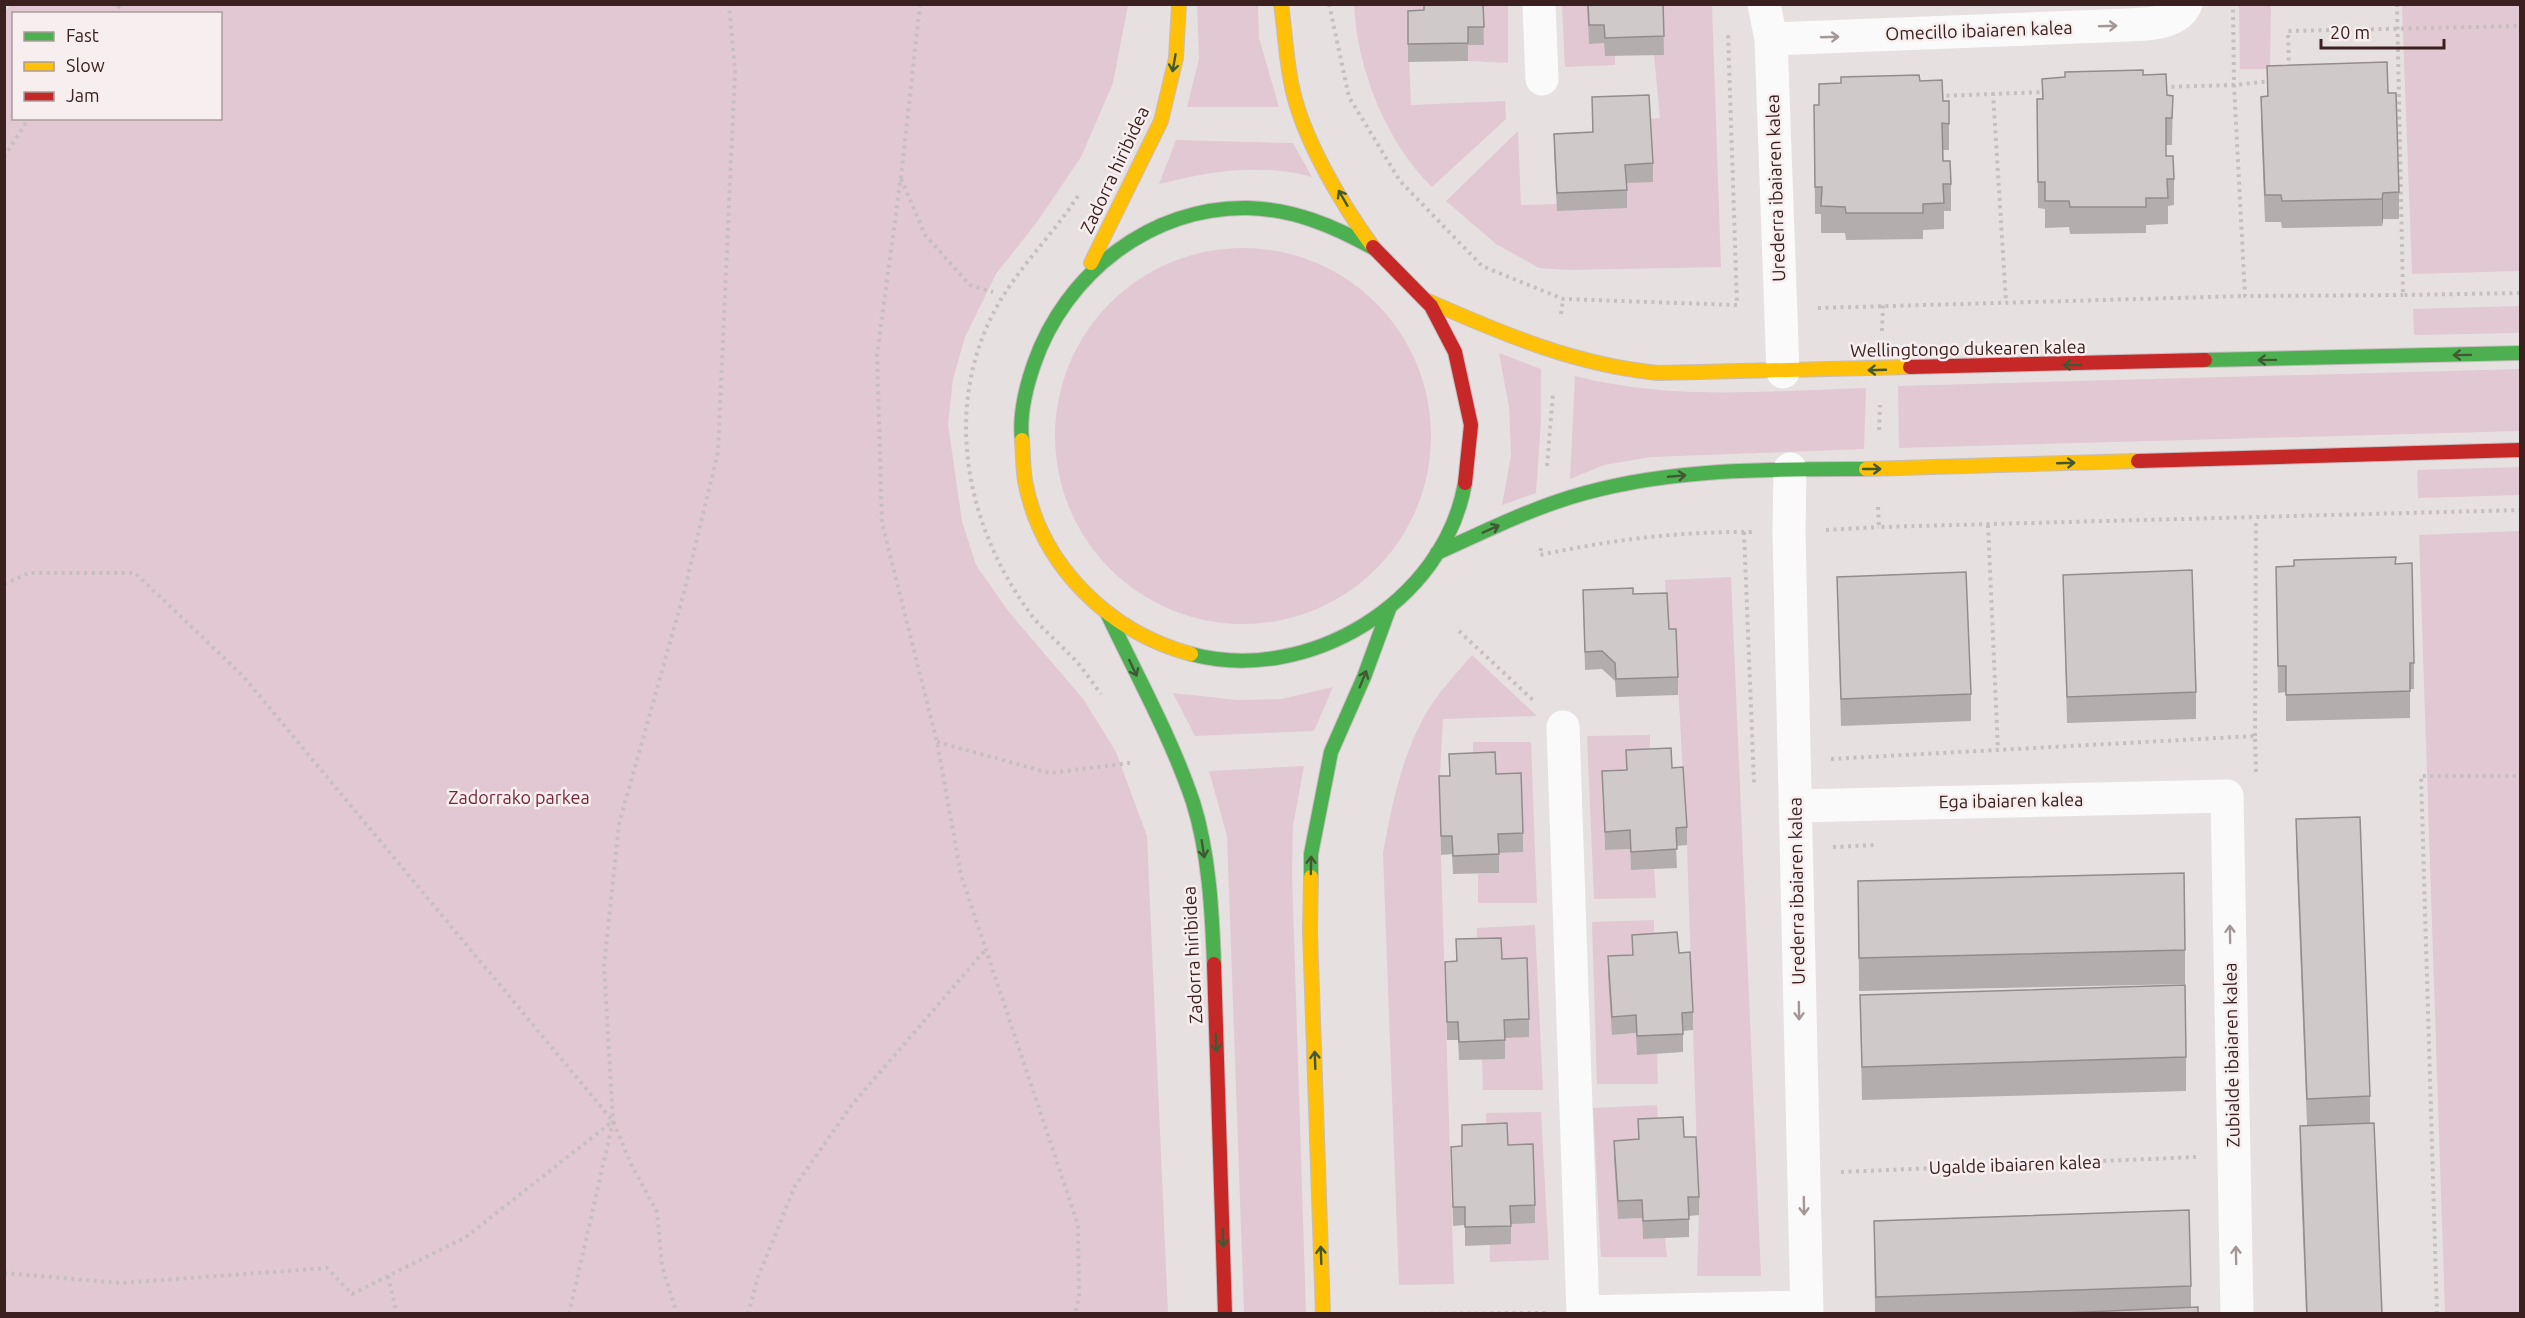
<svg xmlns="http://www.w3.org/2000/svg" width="2525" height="1318" font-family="Ubuntu,sans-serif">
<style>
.green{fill:#e2c8d2;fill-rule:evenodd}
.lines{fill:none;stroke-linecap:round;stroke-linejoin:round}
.fast-casing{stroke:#c7bcbd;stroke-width:16}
.slow-casing{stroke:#c7bcbd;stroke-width:16}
.jam-casing{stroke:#c7bcbd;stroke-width:16}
.path{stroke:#c7bfbf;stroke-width:4;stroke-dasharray:3 4.5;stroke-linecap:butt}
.street{stroke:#fbfafa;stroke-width:33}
.fast{stroke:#4caf50;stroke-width:14}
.slow{stroke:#ffc107;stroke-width:14}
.jam{stroke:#c62828;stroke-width:14}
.wall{fill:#b3adae}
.shaded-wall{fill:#928d8d}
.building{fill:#d0c9ca;stroke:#928d8d;stroke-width:1.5}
.oneway{stroke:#a49897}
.oneway2{stroke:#415932}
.labels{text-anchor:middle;stroke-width:5;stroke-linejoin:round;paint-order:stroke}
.street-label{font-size:18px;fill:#3a201e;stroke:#f7eeef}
.park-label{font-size:18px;fill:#73273d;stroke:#f7eeef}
</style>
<rect width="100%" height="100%" fill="#e7e0e1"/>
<path class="green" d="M12 4 1128 5 1113 83 1081 157 1037 222 996 274 965 337 953 379 948 424 962 521 976 565 1009 612 1084 700 1116 752 1147 836 1168 1313H5L4 12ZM14 14H220V118H14Z
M1197 5H1258L1259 38 1279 107H1187L1199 59Z
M1354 5H1424V29L1408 30 1411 105 1505 101 1506 119 1432 187C1386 142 1357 69 1354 5Z
M1482 5H1508V63L1468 61V45H1484Z
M1562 5H1587L1589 43H1604L1605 56 1615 55V65L1565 67Z
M1645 5H1712L1721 267 1568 270 1539 268 1496 244 1446 201 1518 131 1521 205 1557 204 1558 211 1625 183 1650 119 1660 118 1654 55Z
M2239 5H2271L2270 69H2240Z
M2402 5H2520V271L2412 274Z
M1176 140 1293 143 1312 177C1260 163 1210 171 1159 184Z
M1055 436a188 188 0 1 1 376 0a188 188 0 1 1-376 0Z
M2519 306 2520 333 2414 335 2413 309Z
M1499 353 1541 369V421L1536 493 1502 505 1511 455 1509 407Z
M2520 369V431L1899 448 1898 386Z
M1575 376C1673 401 1766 391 1866 388L1864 449 1651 457 1604 465 1570 479Z
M2520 467V495L2418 498 2417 470Z
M2520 531V1313H2445L2419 535Z
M1731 577 1761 1276H1697L1699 1215 1687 845 1676 648H1669L1665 580Z
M1472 655 1537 716 1443 719 1439 794 1454 1284 1399 1285 1383 853C1393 798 1405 739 1439 694 1449 681 1461 668 1472 655Z
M1333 687 1314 731 1195 736 1173 693 1237 700 1281 699Z
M1650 735V767L1627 789 1602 790 1605 850 1630 849 1631 870 1654 869 1656 898 1594 899 1587 736Z
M1473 742H1531L1537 903H1478V874L1499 873 1498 853 1523 852 1473 772Z
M1304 766 1293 826 1292 874 1306 1313H1244L1227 836 1209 771Z
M1654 920V952L1633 974 1612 1035 1636 1033 1657 1054 1658 1084H1597L1592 922Z
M1535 925 1543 1090H1483L1482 1059 1504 1038 1529 1037 1477 957V928Z
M1657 1105 1659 1137 1639 1158 1615 1159 1618 1219 1642 1218 1643 1239 1665 1238 1667 1257H1601L1593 1108Z
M1541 1112 1549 1260 1490 1262 1486 1113Z"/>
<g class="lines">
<g class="fast-casing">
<path id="fast" d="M2205 360 2520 353
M1022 440C1019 415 1026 387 1034 364 1065 274 1151 206 1248 208 1293 209 1334 226 1373 248
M1437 553C1486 531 1533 507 1585 493 1676 468 1772 469 1866 469
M1108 615C1137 676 1171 737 1193 802 1209 853 1212 911 1214 964
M1191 654C1307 685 1444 603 1465 483
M1311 877V854L1331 752 1364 677 1389 609"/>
</g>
<g class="slow-casing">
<path id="slow" d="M1281 4C1285 31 1286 59 1292 87 1303 139 1341 203 1373 247
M1091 263 1161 121 1176 58 1179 4
M1428 301C1503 334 1576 365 1658 373L1910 367
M1022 440C1023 454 1023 468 1025 481 1041 566 1109 632 1191 654
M1866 469 2138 461
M1311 877 1310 931 1323 1314"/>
</g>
<g class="jam-casing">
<path id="jam" d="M1373 247 1431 306 1455 352 1471 425 1465 483
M1910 367 2205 360
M2138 461 2520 450
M1214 964 1225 1314"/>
</g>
<path class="path" d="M920 4 902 168 877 355 882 523 937 742 961 875 1078 1225 1079 1298 1075 1314
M1329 4 1349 97 1400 181 1482 266 1563 299 1737 305 1728 32
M2397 4 2403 295 2520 293
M113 14 121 4
M2289 68 2288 31 2520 26
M2272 81 2234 85 2245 296 2403 295
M2164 87 2234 85 2233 4
M1993 93 2006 302
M1939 96 2045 92
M4 157 29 118
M901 179 925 235 970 285 993 292
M1078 196C1054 233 1022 264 1000 301 942 400 963 519 1027 609 1038 626 1056 640 1070 655 1082 666 1091 681 1101 694
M1818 308 2245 296
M1561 314 1563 299
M1882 331 1883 305
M1879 430 1880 405
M1547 466 1553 393
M1878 507 1879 527 2520 510
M1988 525 1998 750
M1826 530 1879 527
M1744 532 1754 783
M1541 548 1540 555C1611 540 1680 531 1752 532
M4 584 29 573H135L243 676 613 1121 631 1164 657 1212 662 1266 677 1314
M1459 631 1535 702
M2255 736 2256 519
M937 742 1050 773 1130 763
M1831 759 2255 736 2256 772
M1833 847 1876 845
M1841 1172 2196 1157
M4 1273 121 1283 327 1268 352 1294 466 1237 613 1121
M388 1276 397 1314
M569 1314 613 1121 604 966 619 824 683 596 718 452 735 71 729 4
M748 1314 758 1277 795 1186 851 1106 986 949
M1400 1314 1546 1313
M2437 1314 2421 776H2520"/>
<path class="street" d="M1539 4 1542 79
M1764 4 1771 39 1783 372
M1771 39 2129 25C2148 24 2177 24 2186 4
M1790 469 1789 533 1807 1314
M1563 727 1583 1314
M1795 806 2227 796 2237 1314
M1583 1312 1806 1307"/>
<use href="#fast" class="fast"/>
<use href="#slow" class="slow"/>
<use href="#jam" class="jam"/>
</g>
<path class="wall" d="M1483 4 1484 45H1468V61L1408 62V44L1424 10Z
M1587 4H1663L1664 55 1605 56 1604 43 1589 44Z
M2267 66 2388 93 2399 192V219H2383L2382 226 2282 228 2281 222H2265L2261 123V97L2267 96Z
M2143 75 2167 95 2173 96 2172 145H2166V156L2174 179V205L2168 206V224L2146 225V233L2070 234 2069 227 2045 228V209L2038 208 2037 99H2042V79Z
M1920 81 1943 101H1949V150H1943V161L1951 184V211H1944V229L1923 230V239L1846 240 1845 233H1821V214H1815L1814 105H1819Z
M1592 97 1653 163V182L1627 183V208L1557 211 1554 152V134L1592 132Z
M2396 564 2414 663V689H2410V718L2286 721V692L2278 693 2276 567Z
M2063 575 2196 692V719L2067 723Z
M1837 577 1971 694V721L1841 726Z
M1583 590 1669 629 1678 677V695L1616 697 1615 681 1602 669 1585 670Z
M1626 750 1672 768 1687 827V845L1676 846 1677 868 1631 870 1630 849 1605 850 1602 771 1626 770Z
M1449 754 1496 774 1523 833V852L1499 853V873L1453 874 1452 854 1441 855 1439 776H1449Z
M2296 819 2370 1096V1123L2382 1314H2306L2300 1160V1126L2307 1125 2296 845Z
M1858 881 2185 950V984L1859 991Z
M1632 935 1679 953 1693 1012V1030L1683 1031V1052L1637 1055 1636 1033 1612 1035 1608 975V956L1632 955Z
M1456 939 1502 959 1529 1019V1037L1505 1038V1059L1459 1060 1458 1040H1447L1445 962 1456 961Z
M1860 995 2186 1057V1091L1862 1100Z
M1638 1119 1684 1137 1699 1197V1215L1689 1216V1237L1643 1239 1642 1218 1618 1219 1614 1159V1141L1638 1139Z
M1508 1145 1535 1205V1223L1511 1224V1244L1465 1246V1225L1453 1226 1451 1147Z
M1874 1221 2191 1286V1307L2198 1314H1875Z"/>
<path class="shaded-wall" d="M2383 193V219L2382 226V199Z"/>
<path class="building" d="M1424 4H1483L1484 27H1468V43L1408 44V11L1424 10Z
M1588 4H1663L1664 36 1605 38 1604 25H1589Z
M2387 62 2388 93H2396L2399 192 2383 193 2382 199 2282 201 2281 195H2265L2261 97 2268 96 2267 66Z
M2143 70V75L2166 74 2167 95 2173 96 2172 118H2166V156H2173L2174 179H2167L2168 198H2146V207H2070L2069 201H2045V182H2038L2037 99H2043L2042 79 2065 77V72Z
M1919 75 1920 81 1942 80 1943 101H1949V124L1942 123 1943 161H1950L1951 184H1943L1944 203 1923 204V213H1846L1845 207 1821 206 1822 187H1815L1814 105H1819V84L1841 83V77Z
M1649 95 1653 163 1625 165 1627 190 1557 193 1554 134 1593 132 1592 97Z
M2396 557 2395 564 2412 563 2414 663H2410V691L2286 695V666H2278L2276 567 2294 566V560Z
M2192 570 2196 692 2067 697 2063 575Z
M1966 572 1971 694 1841 699 1837 577Z
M1633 588V594L1667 593 1669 629H1676L1678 677 1616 679 1615 663 1602 651 1585 652 1583 590Z
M1671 748 1672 768 1683 767 1687 827 1676 828 1677 849 1631 852 1630 830 1605 832 1602 771 1627 770 1626 750Z
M1495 752 1496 774 1521 773 1523 833 1498 834 1499 854 1453 856 1452 836H1441L1439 776H1450L1449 754Z
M2360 817 2370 1096 2307 1099 2296 819Z
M2184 873 2185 950 1859 958 1858 881Z
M1677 932 1679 953 1690 952 1693 1012 1682 1013 1683 1034 1637 1036 1636 1015 1612 1017 1608 956 1633 955 1632 935Z
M1501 938 1502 959 1527 958 1529 1019 1504 1020 1505 1040 1459 1042 1458 1022H1447L1445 962 1457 961 1456 939Z
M2185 985 2186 1057 1862 1067 1860 995Z
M1683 1117 1684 1137H1696L1699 1197H1688L1689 1219 1643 1221 1642 1200 1618 1201 1614 1141 1639 1139 1638 1119Z
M1507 1123 1508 1145 1533 1144 1535 1205 1510 1206 1511 1226 1465 1227V1207H1453L1451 1147 1462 1146V1125Z
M2374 1123 2382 1314H2307L2300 1126Z
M2189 1210 2191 1286 1876 1297 1874 1221Z
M2198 1307V1314H2042Z"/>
<defs><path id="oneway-shaft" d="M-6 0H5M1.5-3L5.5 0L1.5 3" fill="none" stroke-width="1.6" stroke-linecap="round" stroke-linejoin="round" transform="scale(1.5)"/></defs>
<g class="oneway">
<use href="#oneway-shaft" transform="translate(2108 26) rotate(-2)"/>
<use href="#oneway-shaft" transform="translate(1830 37) rotate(-2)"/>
<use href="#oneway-shaft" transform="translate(2230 934) rotate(-91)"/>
<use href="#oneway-shaft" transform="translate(1799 1011) rotate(89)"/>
<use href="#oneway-shaft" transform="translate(1804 1206) rotate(89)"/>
<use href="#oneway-shaft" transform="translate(2236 1255) rotate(-91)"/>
</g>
<g class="oneway2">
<use href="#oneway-shaft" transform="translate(1174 63) rotate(100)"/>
<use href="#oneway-shaft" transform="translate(1343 198) rotate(-120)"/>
<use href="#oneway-shaft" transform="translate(2462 355) rotate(179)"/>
<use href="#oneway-shaft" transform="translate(2267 360) rotate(179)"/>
<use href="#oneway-shaft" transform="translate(2072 365) rotate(179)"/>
<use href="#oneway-shaft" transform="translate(1877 370) rotate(178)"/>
<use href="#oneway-shaft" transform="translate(2066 463) rotate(-2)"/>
<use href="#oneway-shaft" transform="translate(1872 469)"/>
<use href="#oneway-shaft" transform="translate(1677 476) rotate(-5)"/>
<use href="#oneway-shaft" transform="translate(1491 529) rotate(-24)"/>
<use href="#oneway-shaft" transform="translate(1133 668) rotate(65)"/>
<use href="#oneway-shaft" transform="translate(1363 679) rotate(-68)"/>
<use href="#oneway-shaft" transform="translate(1203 849) rotate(81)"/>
<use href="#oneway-shaft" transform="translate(1311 865) rotate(-89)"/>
<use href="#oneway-shaft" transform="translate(1216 1043) rotate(88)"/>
<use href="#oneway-shaft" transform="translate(1315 1060) rotate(-92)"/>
<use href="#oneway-shaft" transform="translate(1223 1238) rotate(88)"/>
<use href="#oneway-shaft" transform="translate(1321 1255) rotate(-92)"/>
</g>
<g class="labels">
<g class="street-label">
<text transform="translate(1979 31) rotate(-2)" y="6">Omecillo ibaiaren kalea</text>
<text transform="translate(1115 170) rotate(-65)" y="6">Zadorra hiribidea</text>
<text transform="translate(1776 188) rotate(-92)" y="6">Urederra ibaiaren kalea</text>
<text transform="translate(1968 349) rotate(-1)" y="6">Wellingtongo dukearen kalea</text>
<text transform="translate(2011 801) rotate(-1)" y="6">Ega ibaiaren kalea</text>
<text transform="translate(1797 891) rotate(-91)" y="6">Urederra ibaiaren kalea</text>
<text transform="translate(1193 955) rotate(-93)" y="6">Zadorra hiribidea</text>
<text transform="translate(2232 1055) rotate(-91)" y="6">Zubialde ibaiaren kalea</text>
<text transform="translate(2015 1165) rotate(-2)" y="6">Ugalde ibaiaren kalea</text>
</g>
<g class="park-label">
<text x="519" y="804">Zadorrako parkea</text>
</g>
</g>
<rect width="2525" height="1318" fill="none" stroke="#3a201e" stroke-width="12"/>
<rect x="12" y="12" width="210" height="108" fill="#f7eeef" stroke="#ab9c9b" stroke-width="1.5"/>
<rect x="24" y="32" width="30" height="9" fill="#4caf50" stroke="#ab9c9b" stroke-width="1.5"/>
<text x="66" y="42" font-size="18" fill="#3a201e">Fast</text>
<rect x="24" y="62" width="30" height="9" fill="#ffc107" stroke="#ab9c9b" stroke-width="1.5"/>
<text x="66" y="72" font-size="18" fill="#3a201e">Slow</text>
<rect x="24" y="92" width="30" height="9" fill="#c62828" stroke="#ab9c9b" stroke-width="1.5"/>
<text x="66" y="102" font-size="18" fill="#3a201e">Jam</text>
<path d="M2321 39v9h123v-9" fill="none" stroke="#3a201e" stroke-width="3"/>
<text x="2330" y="39" font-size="18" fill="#3a201e" stroke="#f7eeef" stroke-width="4.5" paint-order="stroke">20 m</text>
</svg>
